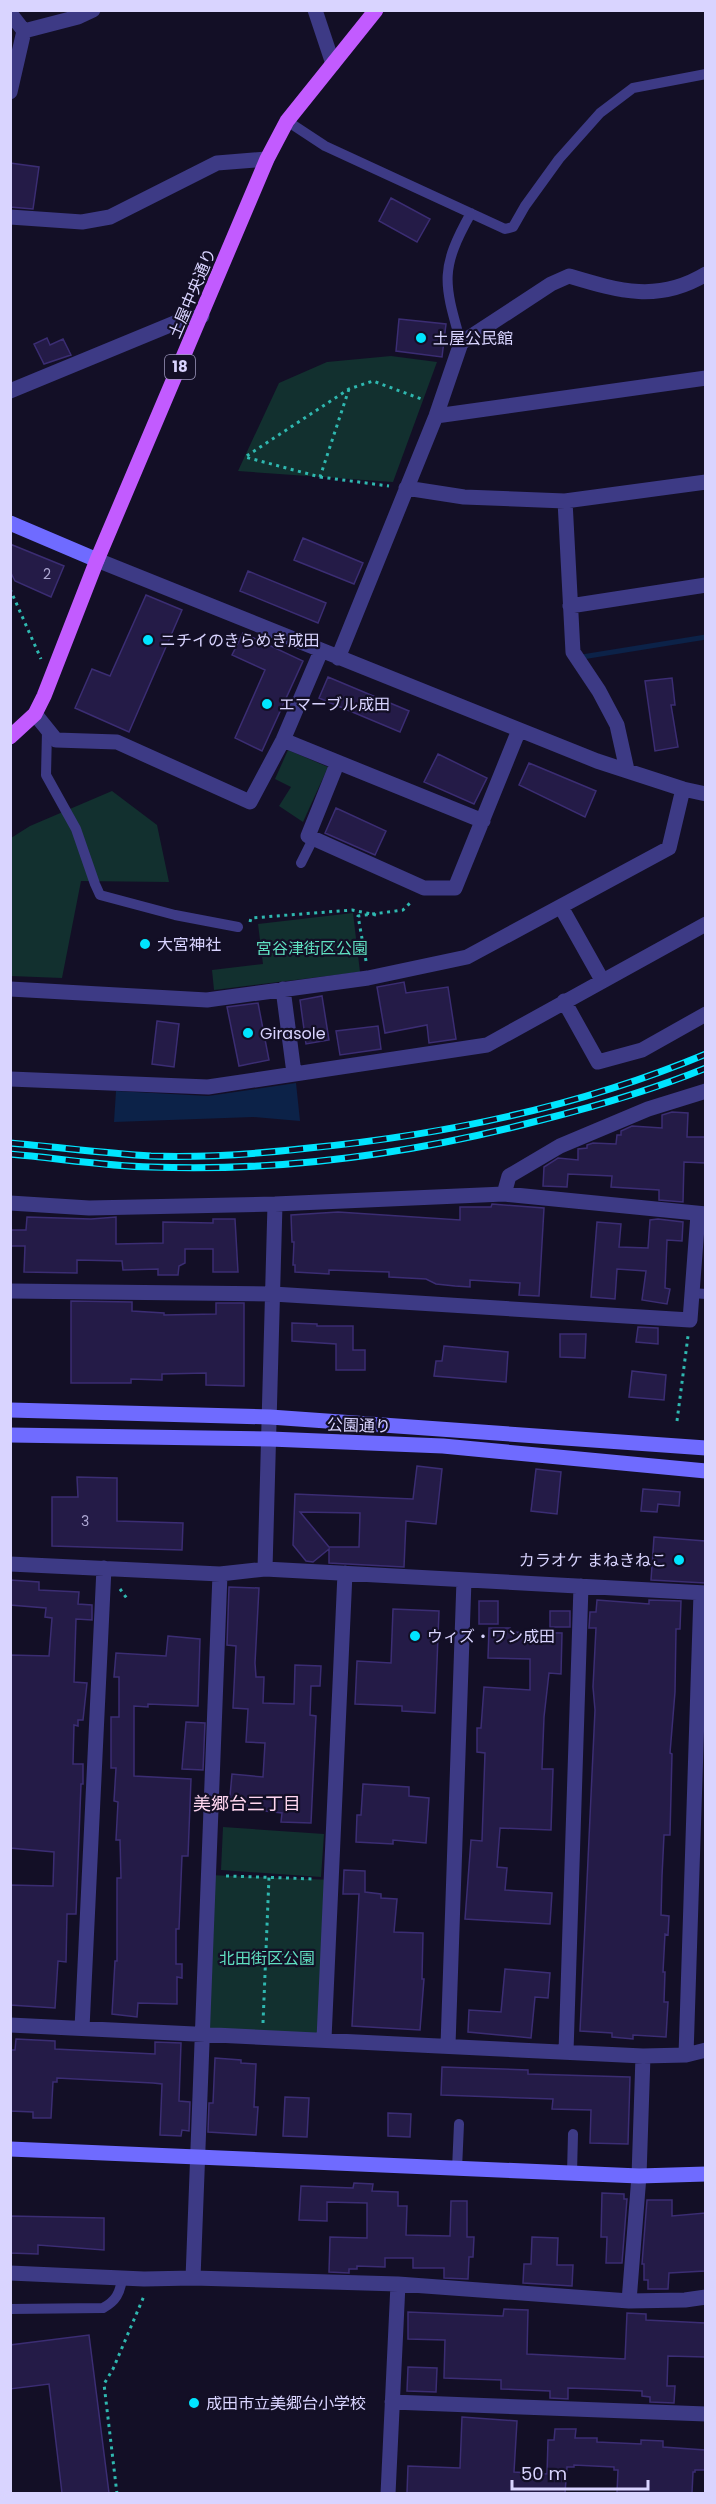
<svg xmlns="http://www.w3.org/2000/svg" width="716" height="2504" font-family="Poppins,'Noto Sans JP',sans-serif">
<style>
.green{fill:#12302f}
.water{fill:#0c2248}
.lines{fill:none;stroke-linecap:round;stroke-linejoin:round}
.stream{stroke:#0c2248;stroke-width:5}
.building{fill:#241b47;stroke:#3b2d73;stroke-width:1.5;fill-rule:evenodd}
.path{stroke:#2fb8b0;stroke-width:3;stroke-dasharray:3 4.5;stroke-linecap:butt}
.lane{stroke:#3d3a85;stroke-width:10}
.street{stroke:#3d3a85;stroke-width:15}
.secondary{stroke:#6f6bff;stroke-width:15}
.primary{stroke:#c25bff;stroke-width:15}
.rail-casing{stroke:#00e5ff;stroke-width:7}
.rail{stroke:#130f26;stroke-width:4.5;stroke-dasharray:14;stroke-linecap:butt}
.poi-dot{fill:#00e5ff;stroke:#130f26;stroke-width:2}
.labels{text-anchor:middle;stroke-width:4.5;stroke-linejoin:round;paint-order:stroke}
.number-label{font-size:14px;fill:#aca6d1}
.shield{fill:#130f26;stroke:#9e99be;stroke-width:1.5}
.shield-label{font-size:15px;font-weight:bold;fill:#d9d4ff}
.street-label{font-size:16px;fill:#d9d4ff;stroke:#130f26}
.poi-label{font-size:16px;fill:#d9d4ff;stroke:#130f26;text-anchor:start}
.park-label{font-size:16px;fill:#5fe0c0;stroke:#130f26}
.neighbourhood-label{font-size:18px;fill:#ffd6f0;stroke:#130f26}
</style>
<rect width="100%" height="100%" fill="#130f26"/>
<path class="green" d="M391 356 437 362 393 482 238 471 279 383 327 362Z
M288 750 328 767 303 822 279 806 291 787 275 779Z
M112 791 157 825 169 882 81 881 62 978 11 976V838L30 826Z
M353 913 360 972 214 990 212 970 263 964 258 924Z
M223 1827 324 1834 321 1877 221 1870Z
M209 1875 332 1880 325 2037 203 2036Z"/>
<path class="water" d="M296 1083 300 1121 253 1117 114 1122 116 1091 208 1096Z"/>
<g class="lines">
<path class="stream" d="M582 657 706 637"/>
</g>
<path class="building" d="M10 163 39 167 33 209 10 207Z
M391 198 430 219 417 242 379 221Z
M399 319 446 324 442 357 396 351Z
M47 338 50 345 63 339 71 355 44 364 34 344Z
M303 538 363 563 354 584 294 560Z
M10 544 64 566 51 597 15 581 10 571Z
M248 571 326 603 318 623 240 591Z
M146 595 182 610 129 732 75 708 92 669 110 676Z
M243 633 303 661 262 751 235 738 265 670 232 655Z
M328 677 409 711 400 732 319 698Z
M672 678 675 705H671L678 747 655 751 645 681Z
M438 754 487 778 474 804 424 782Z
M529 763 596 791 585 817 519 785Z
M336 808 386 831 375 855 325 833Z
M404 982 406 993 448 987 456 1039 429 1043 427 1025 385 1033 377 987Z
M322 996 329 1040 306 1044 300 1000Z
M258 1003 269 1060 239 1066 227 1007Z
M157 1021 179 1024 174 1067 152 1064Z
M378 1026 381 1049 340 1055 336 1031Z
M672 1112 688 1113 687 1137H705V1163L684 1162 683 1202 659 1200V1190L611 1187 612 1176 568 1174 567 1187 543 1186 544 1167 558 1158 578 1160V1149L587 1148V1145L593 1143 616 1144 617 1135H621V1131L632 1126 662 1128V1115Z
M492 1204 544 1208 539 1296 519 1295 520 1283 470 1280V1287L455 1286 436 1284 426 1279 389 1277V1272L329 1270V1274L295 1272V1265H293L294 1242H292L291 1215 338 1212 460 1220V1207H491Z
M27 1217 91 1219 116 1217V1244L163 1243V1222L213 1223V1219H235L238 1272H213V1249H185V1263L179 1266 178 1275H158V1269L123 1270 122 1261 77 1260V1273L24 1272 25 1246H10V1230H26Z
M658 1219 683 1222 682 1241 667 1240 665 1288 670 1289 667 1304 642 1300 646 1271 617 1269 615 1299 591 1297 597 1222 621 1224 619 1247 648 1248 650 1220Z
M71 1301 132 1302V1311L164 1313V1315L216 1314V1303H244V1386L206 1385V1373L162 1374V1380L131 1379V1383H71Z
M292 1323 317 1324V1326H353V1350H365V1370H336V1344L292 1341Z
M638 1327 658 1328V1344L636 1342Z
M560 1334H586L585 1358 560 1357Z
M444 1346 508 1352 506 1382 434 1376 436 1361H442Z
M632 1371 666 1375 664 1400 629 1397Z
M417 1466 442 1469 436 1524 406 1521 404 1567 329 1563V1549L313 1562 306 1561 293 1545 295 1494 413 1499ZM300 1512 360 1513 359 1547H329Z
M536 1469 561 1472 557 1514 531 1511Z
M77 1477 117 1478V1521L183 1523 182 1550 52 1546V1497H78Z
M643 1489 680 1492 679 1506 658 1504 657 1512 641 1511Z
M654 1537 705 1541V1583L651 1580Z
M10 1580 39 1582V1590L79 1592 78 1604 92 1605V1620L76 1619 74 1682 87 1683 83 1720H78V1726L74 1725 73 1764H83V1784H81L76 1914H67L66 1962 58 1961 55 2008 10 2005V1885L53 1886 54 1852 10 1848V1655L49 1656 52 1618 45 1617 46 1608 10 1605Z
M229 1587 259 1588 255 1663 256 1677H264L263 1703 294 1704 295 1665 321 1666 320 1686H311L310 1715 316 1716 311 1823 281 1822 282 1813 229 1807 232 1774 263 1777 265 1743 246 1742 248 1709 233 1708 236 1646 227 1645Z
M597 1600 649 1604V1600L681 1601 680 1629H676L675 1692 670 1753 672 1754 670 1835H664L662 1876 661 1915 669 1916 668 1935 665 1934 663 1972H665L664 2002H668L666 2037 633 2035V2039L612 2037V2033L580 2031 595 1710 593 1687 596 1628H589L590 1612H596Z
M479 1601H498V1624H479Z
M393 1609 439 1611 435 1713 402 1711V1706L355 1704 357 1661 391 1663Z
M550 1611H570V1627H550Z
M489 1628H510V1632L562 1633 561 1674 549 1673 544 1717 542 1769H553L551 1830 500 1828 497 1867 507 1868 505 1890 552 1893 550 1924 465 1919 471 1840 482 1841 485 1753 477 1752V1728H481L484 1687 530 1690V1659L488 1658Z
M168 1636 200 1639 198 1706 148 1704V1707L134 1706V1776L191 1779 188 1856H182L179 1929H176V1964H182V1978L177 1977V2004L138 2003 137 2017 112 2014 115 1961H117V1878H121L120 1840H116L118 1802 114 1801 116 1768H111V1717H119V1677H114L116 1653 166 1656Z
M186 1722 205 1723 203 1770 182 1769Z
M363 1784 409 1787V1796L429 1798 426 1843 393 1840V1844L356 1842 357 1815H361Z
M344 1870 365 1871V1892L381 1894V1898L397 1899 394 1932 423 1933 422 1979H424L420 2030 352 2026 359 1894H343Z
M505 1969 550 1973 548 1998 535 1997 531 2038 468 2032 469 2010 501 2012Z
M16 2039 55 2041V2049L155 2054V2042L181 2043 179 2101 190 2102 189 2131 182 2130 181 2136 160 2135 162 2084 153 2083 57 2078V2082H53L51 2118H33V2112L10 2111V2050H15Z
M215 2058 241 2060V2063L256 2064 254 2107H258L256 2135 208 2132 209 2103H213Z
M442 2067 528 2070V2074L630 2077 628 2144 590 2143 591 2110 552 2109 553 2099 441 2095Z
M285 2097 309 2098 307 2137 283 2136Z
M388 2113 411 2114 410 2137 388 2136Z
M354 2183 373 2184 372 2191 398 2192V2206H407L406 2235 450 2236 451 2201H467V2237H474L473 2257H469L468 2279 444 2278V2268H413V2258H385V2267L357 2266V2269H349V2273L329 2272 330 2237 367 2238V2203L327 2202V2221L299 2220 301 2186 353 2188Z
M602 2193 624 2194V2199H627L622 2263H606L607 2237H601Z
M647 2200H672V2216L705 2213V2271L669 2273 668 2289H648V2280H644V2264H642Z
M10 2216 104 2218V2250L38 2245V2254L10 2253Z
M532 2237 558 2238 557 2265H573L572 2286 523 2283 524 2264H531Z
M504 2309 528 2310 527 2354 625 2359 627 2313 646 2314V2320L705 2323V2357L668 2356 667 2386H675L674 2403 650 2402V2397L642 2396V2391L598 2389 568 2388V2399L550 2398V2391L501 2389V2380L444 2378 445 2340 408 2339V2312L503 2316Z
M89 2335 109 2493H62L49 2384 10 2389V2345Z
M408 2367 437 2368 436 2392 407 2391Z
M462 2417 517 2421 514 2472 547 2474 548 2440H554L555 2429H576L575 2438H597V2442L641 2444V2440L663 2441V2447L705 2450V2470H695V2472H693L692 2493H617L618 2470H614V2467L574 2465V2467H567L565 2493H407L408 2466 460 2468Z"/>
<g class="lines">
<path class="path" d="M349 389 320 477 245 457 349 389 373 381 424 400
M320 477 389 486
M10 589 41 659
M250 922 251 918 352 910 376 915
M366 961 358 916 403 910 412 901
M677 1421 688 1336
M120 1589 128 1600
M226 1876 315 1879
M222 1954 312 1956
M263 2023 269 1877
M117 2494 104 2384 113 2369 144 2296"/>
<path class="lane" d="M287 121 325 146 505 229 513 227 525 206 559 159 600 113 633 88 706 74
M461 343C444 283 439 270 471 213
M47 731 46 775 76 829 95 884 100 895 175 915 238 927
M301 863 313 839
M692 1293 706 1294
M457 2169 459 2124
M572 2173 573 2134
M10 2309 103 2308C116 2301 120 2293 122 2279"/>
<path class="street" d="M315 10 333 64
M10 13 24 31 10 92
M24 31 78 17 93 10
M10 217 82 222 110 217 217 163 267 159
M10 391 182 320 202 316
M436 416 706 378
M406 488 464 497 565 501 706 482
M565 501 573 652 599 691 617 725 627 770
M97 560 597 761 683 789 706 794
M570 606 706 585
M338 658 436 416 461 343 551 284 569 276C619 291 658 303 706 274
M35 714 56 740 117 742 250 802 283 740 321 651
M283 740 483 821
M337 764 308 836 424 888H455L519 730
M561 907 602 980
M10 989 207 1000 368 978 467 957 669 848 683 789
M283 989 294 1073
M564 1001 598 1062 642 1050 706 1014
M10 1079 208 1087 487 1045 706 924
M504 1194 509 1176 560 1146 648 1109 706 1091
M10 1203 89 1208 275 1204 504 1194 706 1214
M10 1291 273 1294 690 1320 698 1214
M10 1564 220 1574 265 1569 706 1593
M265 1569 275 1204
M10 2025 643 2056 686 2055 706 2050
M82 2028 104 1568
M324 2039 345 1573
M448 2045 464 1580
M566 2052 581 1586
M686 2055 701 1593
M10 2273 144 2279 193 2278 398 2284 629 2301 685 2300 706 2297
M193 2278 220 1574
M629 2301 639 2176 643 2056
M392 2402 706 2414
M388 2494 398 2284"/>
<path class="secondary" d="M10 523 97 560
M10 1410 270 1417 706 1448
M10 1435 270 1439 443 1446 706 1471
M10 2149 639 2176 706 2174"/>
<path class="primary" d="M10 737 35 714 44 696 97 560 267 159 287 121 376 10"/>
<g class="rail-casing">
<path id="rail" d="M10 1143C57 1147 104 1153 151 1156 203 1158 257 1154 309 1148 444 1135 581 1106 706 1054
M10 1154C57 1158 104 1166 151 1167 282 1172 415 1153 541 1120 597 1106 652 1090 706 1068"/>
</g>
<use href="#rail" class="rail"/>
</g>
<g class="poi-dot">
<circle cx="421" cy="338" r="6"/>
<circle cx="148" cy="640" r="6"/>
<circle cx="267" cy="704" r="6"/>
<circle cx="145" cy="944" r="6"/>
<circle cx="248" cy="1033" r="6"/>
<circle cx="679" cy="1560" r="6"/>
<circle cx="415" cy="1636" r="6"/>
<circle cx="194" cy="2403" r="6"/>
</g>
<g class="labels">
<g class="number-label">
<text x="47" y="579">2</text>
<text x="85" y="1526">3</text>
</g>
<rect class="shield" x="165" y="355" width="30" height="24" rx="4.5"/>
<g class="shield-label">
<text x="180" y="372">18</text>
</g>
<g class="street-label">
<text transform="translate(192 293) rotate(-67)" y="6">土屋中央通り</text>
<text transform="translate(359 1425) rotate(2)" y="6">公園通り</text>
</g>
<g class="poi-label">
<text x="433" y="344">土屋公民館</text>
<text x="160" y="646">ニチイのきらめき成田</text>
<text x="279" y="710">エマーブル成田</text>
<text x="157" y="950">大宮神社</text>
<text x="260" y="1039">Girasole</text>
<text x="667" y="1566" text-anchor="end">カラオケ まねきねこ</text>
<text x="427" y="1642">ウィズ・ワン成田</text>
<text x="206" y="2409">成田市立美郷台小学校</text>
</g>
<g class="park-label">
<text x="312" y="954">宮谷津街区公園</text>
<text x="267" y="1964">北田街区公園</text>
</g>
<g class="neighbourhood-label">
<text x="247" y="1810">美郷台三丁目</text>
</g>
</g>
<rect width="716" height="2504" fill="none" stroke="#d9d4ff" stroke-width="24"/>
<path d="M512 2480v9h136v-9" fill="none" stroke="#d9d4ff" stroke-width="3"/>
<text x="521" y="2480" font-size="18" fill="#d9d4ff" stroke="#130f26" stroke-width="4.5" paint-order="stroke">50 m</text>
</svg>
